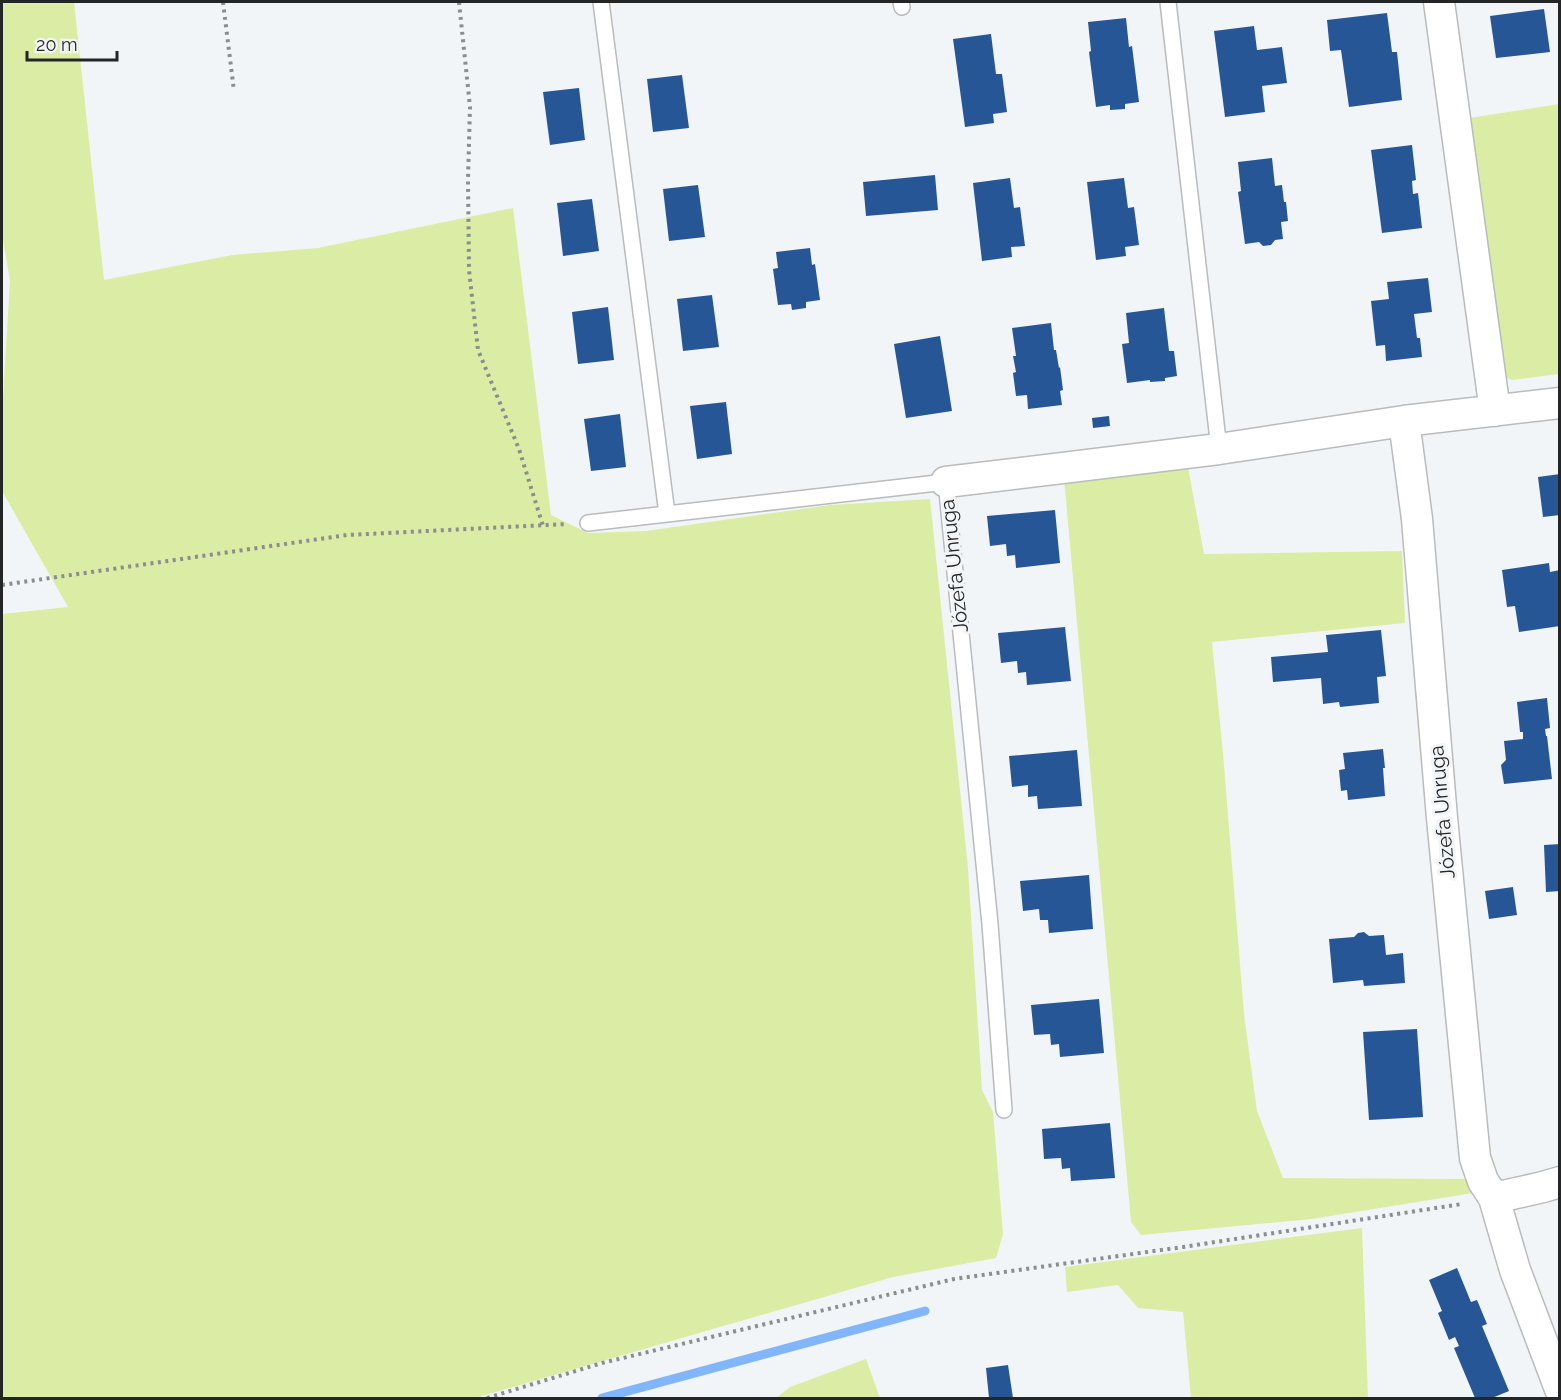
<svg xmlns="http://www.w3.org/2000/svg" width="1561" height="1400" font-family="Raleway,sans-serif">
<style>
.green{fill:#dbeda4}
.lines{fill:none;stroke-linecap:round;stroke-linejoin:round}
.stream{stroke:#82b6fc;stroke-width:9}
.building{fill:#265695}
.service-casing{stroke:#b9bbbe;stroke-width:18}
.minor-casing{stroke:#b9bbbe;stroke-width:33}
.path{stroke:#8b8d8f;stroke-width:4;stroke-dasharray:3 4.5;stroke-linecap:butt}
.service{stroke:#fff;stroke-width:15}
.minor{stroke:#fff;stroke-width:30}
.labels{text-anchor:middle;stroke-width:6;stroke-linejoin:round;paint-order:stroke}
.street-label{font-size:20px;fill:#242526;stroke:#f2f5f7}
</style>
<rect width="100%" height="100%" fill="#f2f5f7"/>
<path class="green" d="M2 2H74L104 280 232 255 318 248 513 208 551 515 588 533 646 531 830 505 930 499 968 868 982 1090 993 1112 1003 1234 996 1258 893 1277 475 1398H2V614L68 607 2 491V413L10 281 2 234Z
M1559 104V374L1512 380 1491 372 1463 119Z
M1188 467 1204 554 1402 551 1405 623 1212 642 1223 753 1244 1014 1257 1111 1283 1178 1476 1179 1473 1193 1312 1219 1141 1235 1131 1222 1064 478Z
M1362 1228 1368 1398H1191L1183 1312 1138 1308 1118 1285 1067 1292 1065 1267Z
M866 1359 880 1398H776L790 1387Z"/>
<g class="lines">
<path class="stream" d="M602 1398 925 1311"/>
</g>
<path class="building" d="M1544 9 1550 52 1496 58 1490 16Z
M1387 13 1392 52H1397L1402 100 1349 107 1341 50 1330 51 1327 20Z
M1126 18 1129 47 1132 46 1139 102 1125 104V109L1110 110V105L1096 107 1089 52 1091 51 1088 22Z
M1254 26 1257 50 1282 47 1287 83 1262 86 1265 112 1225 117 1214 31Z
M991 34 996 74H1002L1007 112 993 114 994 123 965 127 953 39Z
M682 75 689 128 653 132 647 79Z
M579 88 585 140 550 145 543 92Z
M1412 145 1416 180 1412 181 1413 194 1418 193 1422 228 1382 233 1371 150Z
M1272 158 1275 186 1282 185 1284 202H1286L1288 221 1281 222 1283 239 1275 240 1271 245 1263 246 1259 242 1245 244 1238 192 1241 191 1238 162Z
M935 175 938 210 866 216 863 182Z
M1010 178 1014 208 1020 207 1025 246 1011 247 1012 257 982 261 973 183Z
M1124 178 1128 208 1134 207 1139 245 1125 247 1126 256 1096 260 1087 182Z
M698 185 705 237 669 241 663 189Z
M592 199 599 251 563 256 557 203Z
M810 248 812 265 815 264 820 300 806 302V308L792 310 791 304 778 305 773 269 778 268 776 252Z
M1428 278 1432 312 1414 314 1417 338H1420L1422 357 1386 361 1385 345 1376 346 1371 301 1389 299 1387 282Z
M712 295 719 347 683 351 677 299Z
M608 307 614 360 578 364 572 312Z
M1164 308 1169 351H1174L1177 376 1165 378V381L1150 382V380L1127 383 1122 344 1129 343 1126 313Z
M1051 323 1054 350H1056L1059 368 1060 367 1063 390 1060 391 1062 405 1028 409 1027 395 1016 396 1013 373 1016 372 1013 356H1016L1012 328Z
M940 336 952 411 906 418 894 344Z
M726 402 732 454 697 459 690 406Z
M620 414 626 467 591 471 584 419Z
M1109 416 1110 426 1093 428 1092 418Z
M1560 474V515L1543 517 1538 477Z
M1055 510 1060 563 1016 568 1015 555 1007 556 1006 544 990 546 987 516Z
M1549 563 1550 572 1560 570V626L1519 632 1515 606 1507 607 1502 570Z
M1065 627 1071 681 1027 685 1026 672 1018 673 1017 661 1001 663 998 633Z
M1381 630 1386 676 1377 677 1379 703 1340 707 1339 702 1323 704 1321 678 1273 682 1271 657 1328 652 1326 635Z
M1547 698 1550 728 1545 729 1546 736H1547L1552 779 1504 784 1501 765 1506 760 1504 741 1523 739V732H1520L1517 702Z
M1383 749 1385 768H1383L1385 796 1348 800 1347 790 1341 791 1339 770 1345 769 1343 753Z
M1077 750 1082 806 1038 809 1037 796 1028 797V785L1012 787 1009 756Z
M1560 844V891L1546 892 1544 845Z
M1089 875 1093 929 1049 933 1048 920H1040L1039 909 1023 911 1020 881Z
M1513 887 1517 915 1489 919 1485 891Z
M1364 932 1369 936 1384 935 1386 955 1403 953 1405 983 1364 986 1363 980 1333 983 1329 939 1354 937 1358 933Z
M1099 999 1104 1053 1060 1057 1059 1044 1051 1045 1050 1034 1034 1035 1031 1005Z
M1417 1029 1423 1117 1369 1120 1363 1032Z
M1110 1123 1115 1178 1071 1181 1070 1168 1062 1169 1061 1158 1044 1159 1042 1129Z
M1457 1268 1471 1302 1477 1300 1487 1324 1482 1326 1509 1391 1492 1398H1475L1454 1348 1459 1346 1455 1337 1449 1340 1438 1313 1442 1311 1429 1280Z
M1008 1365 1013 1398H989L986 1368Z"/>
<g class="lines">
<g class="service-casing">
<path id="service" d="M601 2 667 514
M901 2 902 7
M1168 2 1219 449
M588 523 946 482 990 924 1004 1110"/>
</g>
<g class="minor-casing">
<path id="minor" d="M1439 2 1495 411
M1404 421 1417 519 1442 818 1475 1158 1483 1181 1494 1198 1515 1270 1560 1389
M946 482 1219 449 1404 421 1560 403
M1494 1198 1543 1187 1560 1182"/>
</g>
<path class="path" d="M223 2 234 91
M459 2 470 107 468 179 469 270 478 350 519 449 543 526
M2 585 347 535 567 524
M487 1398 602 1363 954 1279 1183 1247 1462 1204"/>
<use href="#service" class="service"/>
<use href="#minor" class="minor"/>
</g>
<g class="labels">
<g class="street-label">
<text transform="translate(954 566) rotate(-96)" y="7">Józefa Unruga</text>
<text transform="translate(1442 812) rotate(-95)" y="7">Józefa Unruga</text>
</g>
</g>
<rect width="1561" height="1400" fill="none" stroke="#242526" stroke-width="6"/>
<path d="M27 51v9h90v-9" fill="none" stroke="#242526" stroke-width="3"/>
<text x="36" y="51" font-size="18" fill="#242526" stroke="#f2f5f7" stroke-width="4.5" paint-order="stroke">20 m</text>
</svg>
